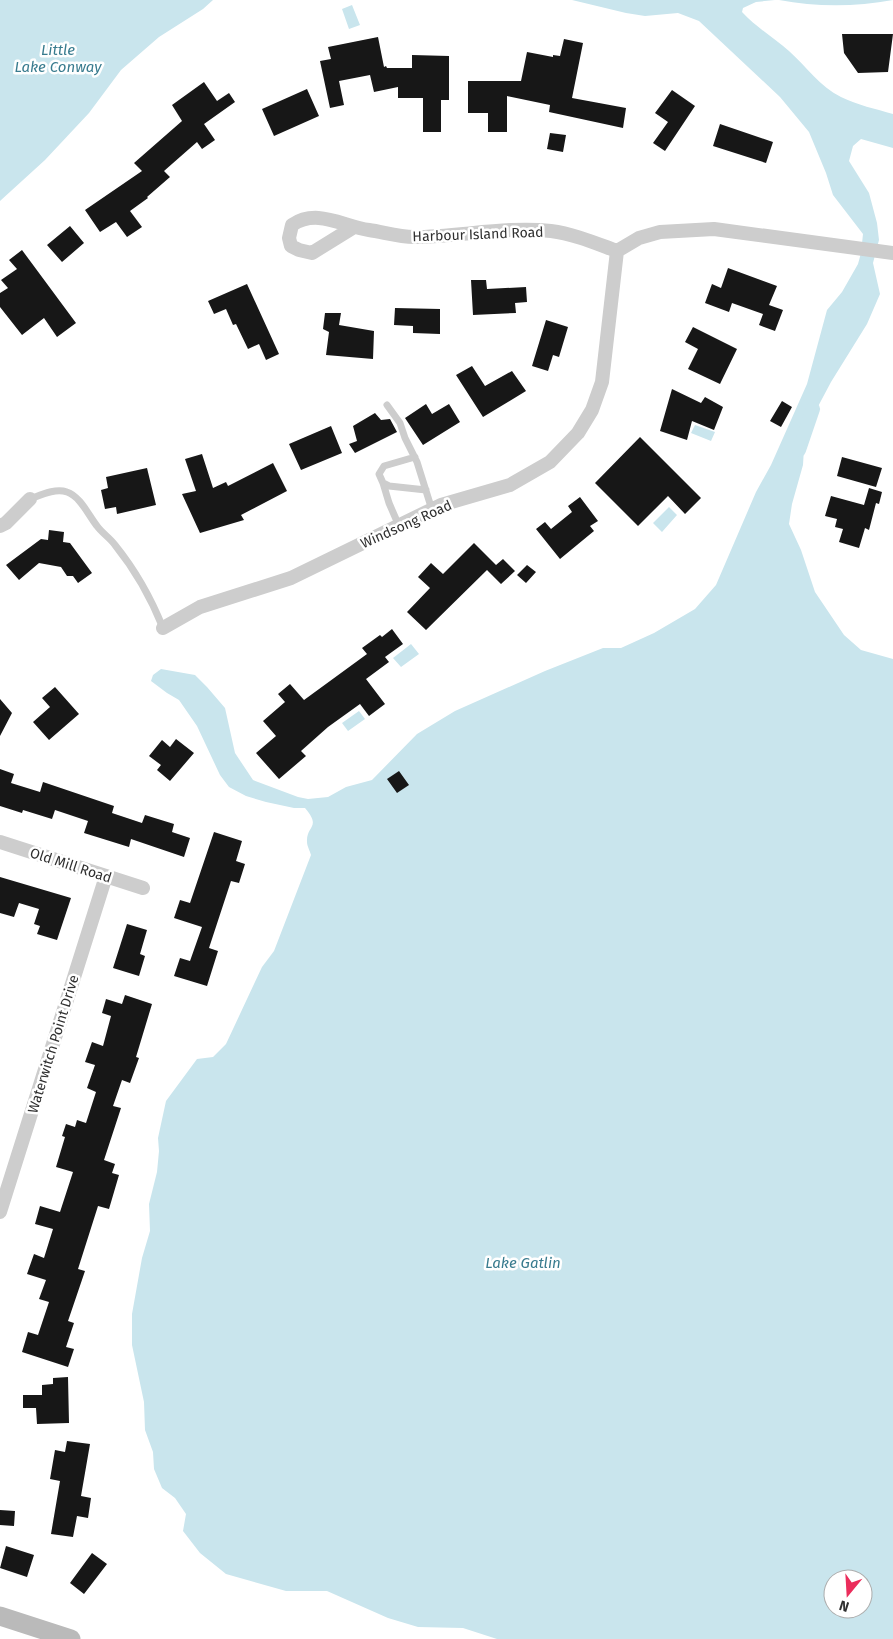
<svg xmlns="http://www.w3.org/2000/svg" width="893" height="1639" font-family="'Fira Sans',sans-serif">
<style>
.water{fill:#c9e5ed;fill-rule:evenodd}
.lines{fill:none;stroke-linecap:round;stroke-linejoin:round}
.canal{stroke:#c9e5ed;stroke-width:14}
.building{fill:#171717}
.lane{stroke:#cdcdcd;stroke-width:7}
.street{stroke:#cdcdcd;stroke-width:14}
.secondary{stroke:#bababa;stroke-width:19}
.labels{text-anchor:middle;stroke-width:5;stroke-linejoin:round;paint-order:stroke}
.street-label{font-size:14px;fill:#303030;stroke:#fff}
.water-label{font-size:15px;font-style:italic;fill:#387b8e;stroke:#fff}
</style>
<rect width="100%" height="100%" fill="#fff"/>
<path class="water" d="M0 0H213L203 9 159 37 121 70 89 113 45 160 0 201Z
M572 0H775L756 2 743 8 742 12C756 27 774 38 789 51 807 67 820 87 841 97 857 105 876 109 893 114V148L861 139 853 146 849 161 869 193 877 223 879 240 873 263 880 294 867 324 831 382 805 431 803 465 792 504 789 524 801 550 815 592 844 635 861 650 893 659V1639H497L463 1628 418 1627 388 1618 327 1591H286L226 1574 200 1553 183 1531 186 1514 175 1498 162 1488 154 1469 153 1452 145 1430 144 1402 132 1345V1314L142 1258 150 1231 149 1204 157 1172 159 1151 158 1138 166 1101 197 1059 213 1057 226 1044 262 967 274 951 311 855C310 851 307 846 307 842 306 825 322 828 305 808H294L266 802 246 796 229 787 220 775 197 726 179 700 167 693 151 681 153 675 161 669 195 675 207 687 225 708 235 753 253 780 298 797 308 799 328 797 346 787 372 780 417 734 455 711 545 671 603 648H621L654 633 695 609 716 585 756 492 771 465 807 384 827 310 842 292 858 264 861 253 863 234 833 195 826 173 809 132 780 97 699 21 678 13 645 16 626 13ZM833 1579H863V1609H833Z
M779 0H893C855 7 816 7 779 0Z
M352 5 360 25 349 29 342 9Z
M695 425 715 432 711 441 691 433Z
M669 507 677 515 662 532 653 523Z
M411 644 419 654 401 667 393 658Z
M359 711 365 719 348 731 342 723Z"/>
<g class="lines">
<path class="canal" d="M799 450 813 409"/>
</g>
<path class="building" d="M842 34H893L888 72 858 73 844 53Z
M378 37 384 67 386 66 387 68H412V55L449 56V100H441V132H423V98H398V87L374 92 370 75 339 81 344 105 330 108 320 61 331 59 328 47Z
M564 39 583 43 572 98 626 108 623 128 549 112 550 105 507 96V132H488V113H468V81H521L527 52 553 57V55L560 56Z
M204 82 217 101 229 93 235 102 204 124 215 140 202 149 197 142 164 171 170 177 147 197 148 198 130 211 142 227 127 237 116 222 100 232 85 210 142 171 134 163 182 121 172 105Z
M307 89 319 116 274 136 262 109Z
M672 90 695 106 665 151 653 143 668 122 655 113Z
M720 124 773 142 766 163 713 146Z
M550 133 566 135 563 152 547 149Z
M70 226 84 243 62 262 47 245Z
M22 250 76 323 57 337 44 318 22 335 0 307V293L8 288 1 280 17 269 9 260Z
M728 268 777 286 769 305 783 310 775 331 759 325 763 314 732 303 729 312 705 303 712 284 721 288Z
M471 280H486L487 289 526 287 527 302 515 303 516 313 473 315Z
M247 284 279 354 266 360 259 344 248 349 236 324 233 325 226 309 214 314 208 301Z
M395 308 440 309V334L413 333V326L394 325Z
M325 313H341L339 325 374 331 373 359 326 355 329 332 323 329Z
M546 320 568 327 559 357 553 355 548 371 532 366Z
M693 327 737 349 720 384 688 369 698 349 685 342Z
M472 366 485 386 512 371 526 391 483 417 456 375Z
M672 389 701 403 705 397 723 407 714 430 692 421 687 440 660 431Z
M782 401 792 407 781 427 770 421Z
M426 404 432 414 449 404 460 422 423 445 405 418Z
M375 413 381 420 390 419 397 432 355 453 349 444 357 441 353 426Z
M331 426 342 453 301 470 289 444Z
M640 437 701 498 685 514 668 496 638 526 595 483Z
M202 454 213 488 226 482 228 486 273 463 287 491 241 515 244 520 200 533 182 494 196 491 185 459Z
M842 457 882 468 876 487 837 476Z
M147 468 156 505 117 514 116 507 105 509 101 490 108 488 106 477Z
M869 488 882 492 879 504 876 503 869 530 865 528 859 548 839 542 843 529 835 527 837 519 825 516 831 496 864 505Z
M580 497 598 521 590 526 594 531 560 559 536 529 545 522 551 529 572 512 568 506Z
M49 530 64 532 63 542 70 543 92 573 78 583 73 576H67L61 567 39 563 19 580 6 565 41 539 48 540Z
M474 543 496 565 503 559 515 571 501 584 487 570 426 630 407 612 430 588 418 577 431 563 443 574Z
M527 565 536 572 526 583 517 575Z
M392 629 403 644 385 657 389 662 366 679 385 704 369 716 360 704 328 727 301 751 306 756 279 779 256 753 276 736 263 721 285 702 278 694 290 684 304 700 367 654 362 648 380 635 382 637Z
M55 687 79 714 49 740 33 722 50 707 42 698Z
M0 699 12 713 0 736Z
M176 739 194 753 170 781 157 770 161 765 149 756 162 740 170 747Z
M0 769 14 774 11 783 40 792 43 782 114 806 112 813 142 823 145 815 174 824 172 832 190 838 184 857 131 839 129 847 84 833 88 821 55 810 52 819 23 810 22 813 0 806Z
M399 771 409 785 397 793 387 779Z
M214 832 242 841 236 861 245 864 239 883 231 881 209 948 218 951 207 986 174 976 180 958 190 961 202 927 174 918 180 900 190 903Z
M0 877 71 898 57 940 37 934 40 926 34 924 39 909 19 903 14 917 0 913Z
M127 924 147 930 140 954 145 956 139 976 113 968Z
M125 995 152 1004 136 1057 139 1058 130 1083 122 1080 113 1106 121 1108 104 1160 115 1164 112 1173 119 1175 109 1209 98 1206 78 1269 85 1271 68 1321 74 1323 66 1347 74 1349 68 1367 22 1352 28 1332 38 1335 49 1302 39 1299 46 1280 27 1274 34 1254 44 1258 53 1229 35 1224 40 1206 60 1212 73 1172 56 1167 65 1137 62 1136 66 1124 75 1127 77 1120 86 1123 96 1092 87 1088 95 1065 85 1062 92 1042 103 1046 111 1016 102 1013 106 999 122 1004Z
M68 1377 69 1423 37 1424 36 1408H23V1395H42V1385L53 1384V1378Z
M67 1441 90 1444 81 1496 91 1498 88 1518 77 1516 73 1537 51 1534 60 1481 50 1479 55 1450 65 1452Z
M0 1510 15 1511 14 1526 0 1525Z
M6 1546 34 1555 27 1577 0 1568Z
M92 1553 107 1564 84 1594 70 1583Z"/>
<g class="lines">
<path class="lane" d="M387 405 400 423 405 438 417 462 432 510
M415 457 384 466 379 474 383 483 389 486 426 490
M383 483 389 503 399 526
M30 499C41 495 55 488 67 492 80 496 89 516 97 526 102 533 110 538 115 545 136 571 151 598 163 628"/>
<path class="street" d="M354 227 312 253 299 250 291 246 289 238 292 225C317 208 342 226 369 230 383 232 399 237 414 237 459 237 506 226 551 231 574 234 595 243 617 251
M617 251 639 238 660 232 714 229 893 253
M0 526 6 523 30 499
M163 628 200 607 291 578 441 505 510 485 550 462 578 433 592 410 602 382 617 251
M0 842 143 888
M0 1212 106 876"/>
<path class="secondary" d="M0 1616 71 1639"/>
</g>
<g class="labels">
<g class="street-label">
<text transform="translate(478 234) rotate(-2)" y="5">Harbour Island Road</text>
<text transform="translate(406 524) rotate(-24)" y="5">Windsong Road</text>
<text transform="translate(71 865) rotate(18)" y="5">Old Mill Road</text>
<text transform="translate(53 1044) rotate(-73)" y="5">Waterwitch Point Drive</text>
</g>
<g class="water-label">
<text x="58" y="55">Little<tspan x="58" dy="17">Lake Conway</tspan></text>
<text x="523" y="1268">Lake Gatlin</text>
</g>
</g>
<g transform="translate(848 1594) rotate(198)"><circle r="24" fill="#ffffff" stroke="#acacac"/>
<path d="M0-4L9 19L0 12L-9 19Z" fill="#eb2d5b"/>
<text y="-8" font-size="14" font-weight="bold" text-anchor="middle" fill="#303030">N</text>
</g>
</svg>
